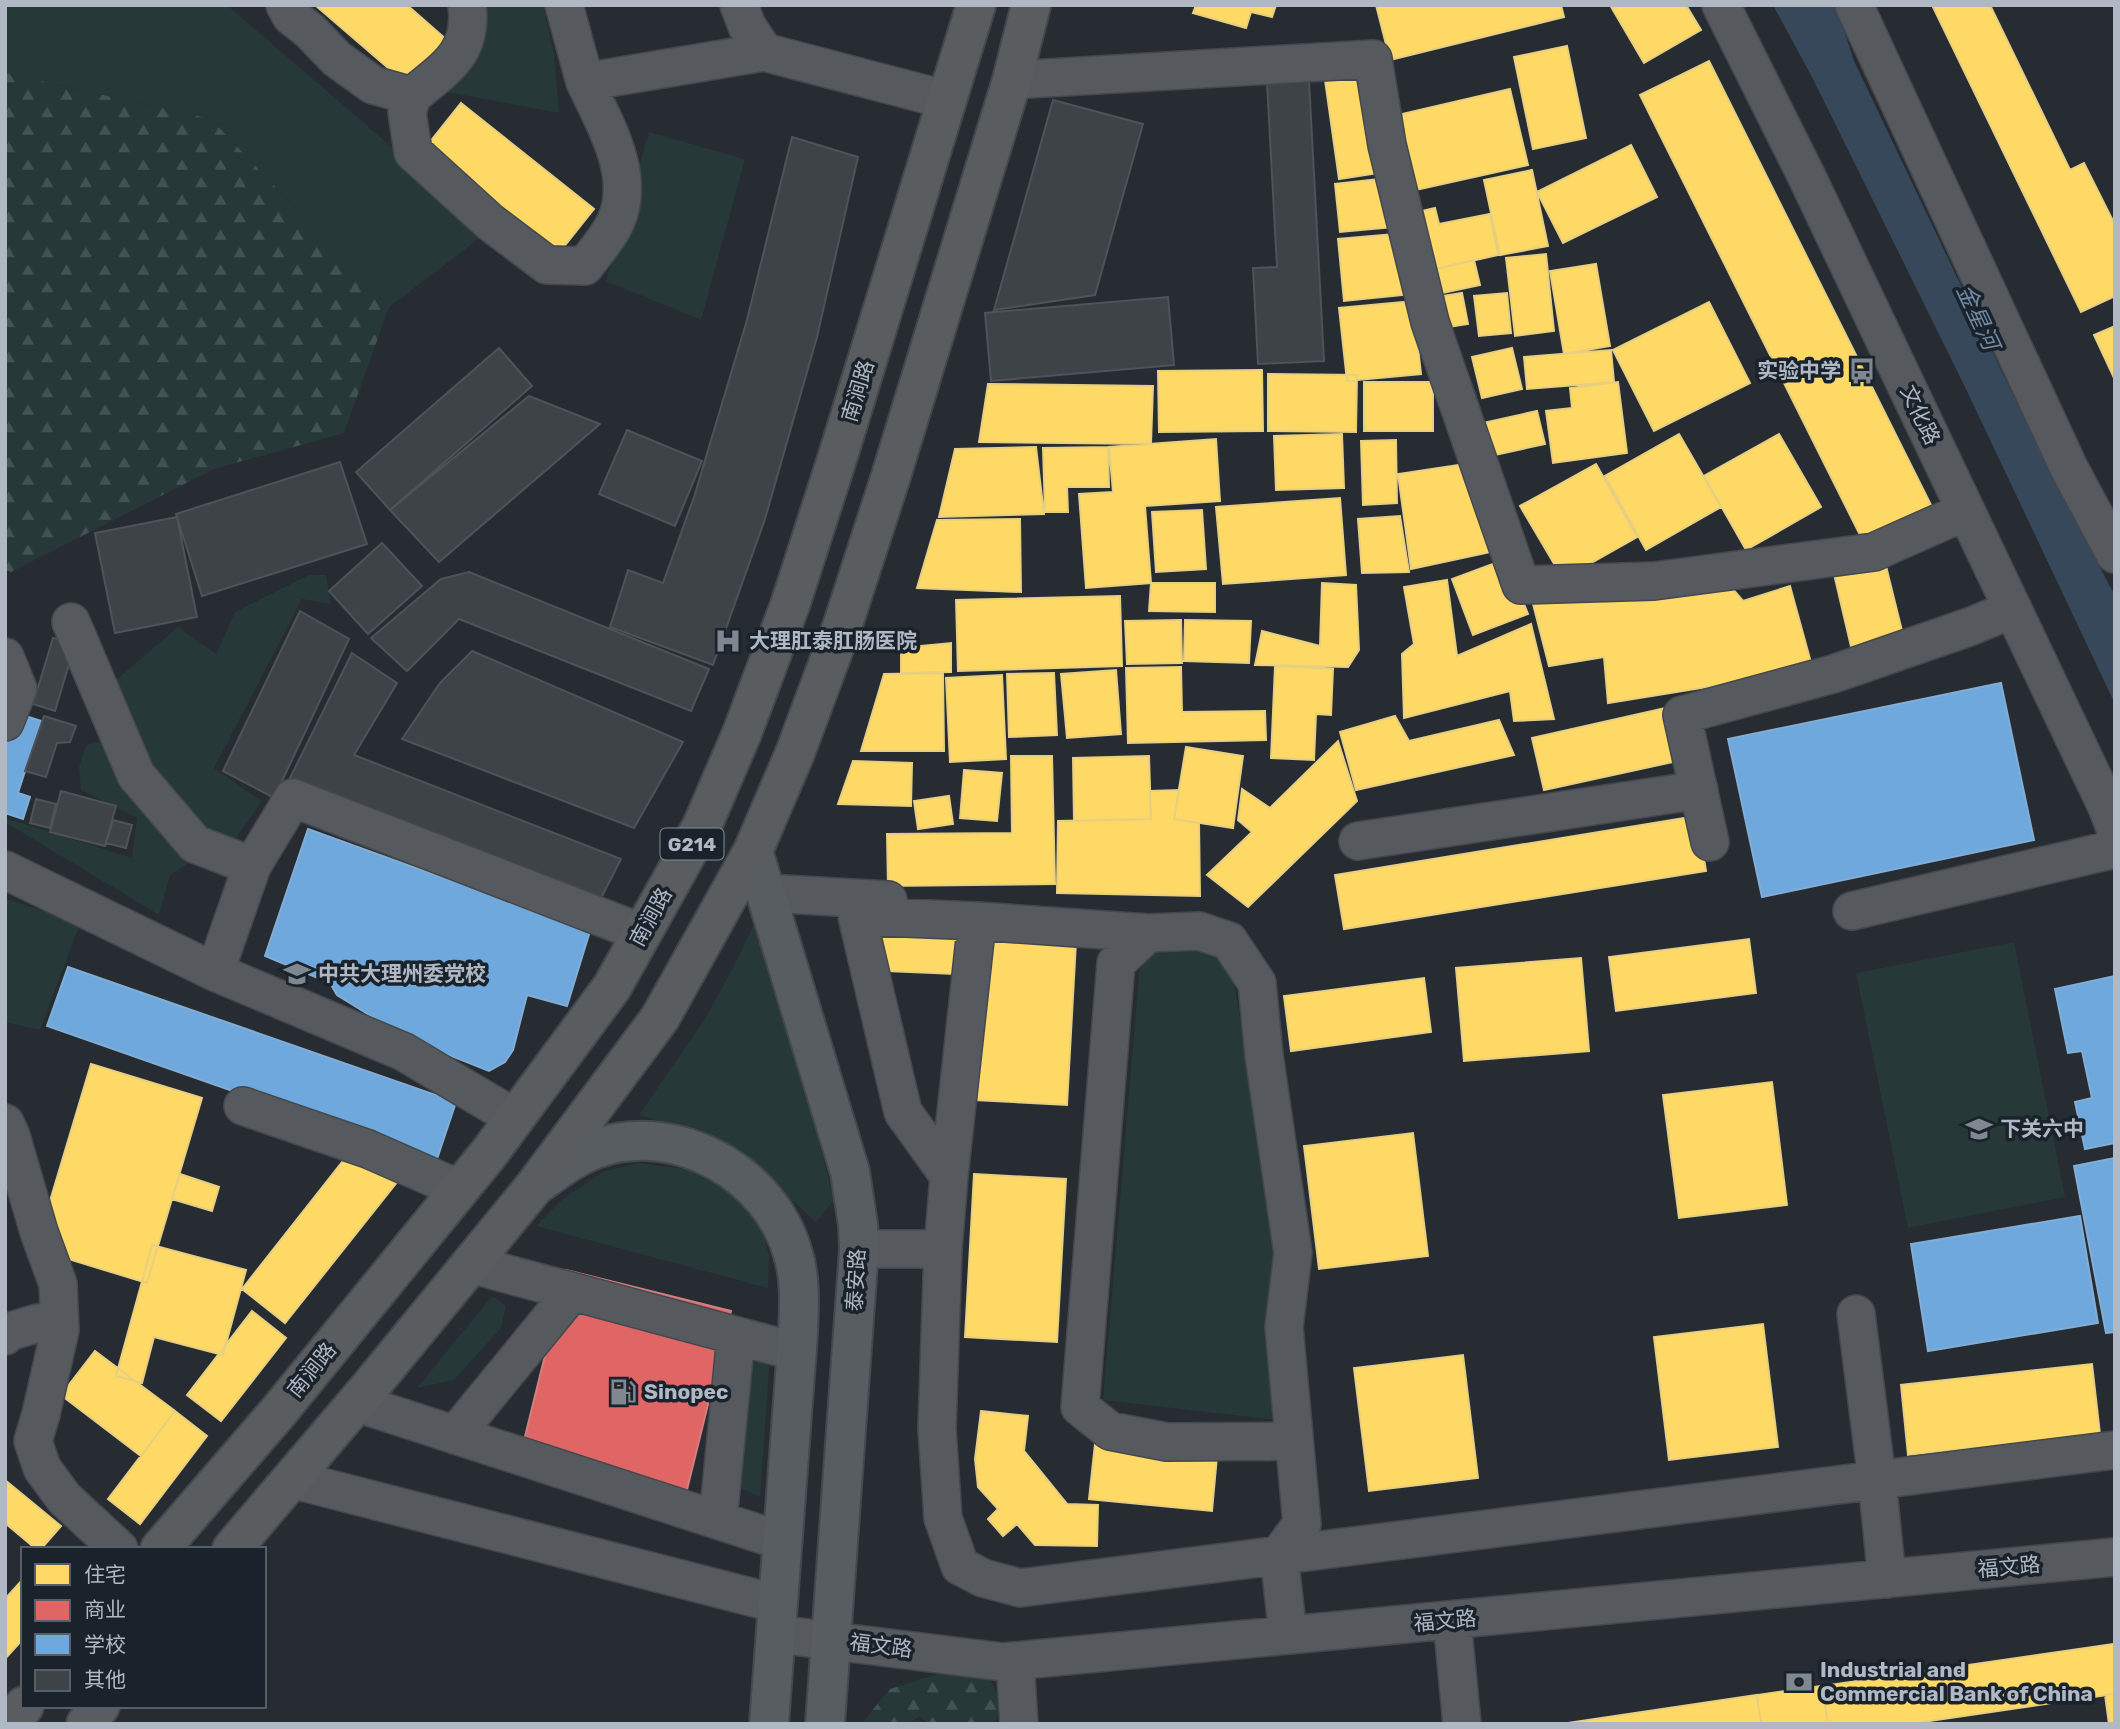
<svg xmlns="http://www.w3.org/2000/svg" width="2120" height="1729" font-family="Rubik,'Noto Sans SC',sans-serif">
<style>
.grass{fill:#263838}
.forest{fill:url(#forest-firs)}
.water{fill:#36485a}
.homes{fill:#ffd966;stroke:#e7cf82;stroke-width:2}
.shops{fill:#e06666;stroke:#d17f82;stroke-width:2}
.schools{fill:#6fa8dc;stroke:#82add4;stroke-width:2}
.building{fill:#3e4348;stroke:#4e5359;stroke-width:2}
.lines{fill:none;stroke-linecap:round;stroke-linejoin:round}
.minor-casing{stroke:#44484c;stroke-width:40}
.major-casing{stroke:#43484e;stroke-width:42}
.highway-casing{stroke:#43484d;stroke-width:42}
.minor{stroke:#565a5f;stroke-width:37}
.major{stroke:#585d61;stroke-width:38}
.highway{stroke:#5a5d60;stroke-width:38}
.labels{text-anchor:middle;stroke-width:7;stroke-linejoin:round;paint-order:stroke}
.shield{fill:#1a222b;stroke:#828b95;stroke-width:2}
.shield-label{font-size:19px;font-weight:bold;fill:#afb8c3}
.poi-label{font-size:21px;font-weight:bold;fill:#afb8c3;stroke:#1a222b;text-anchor:start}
.street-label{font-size:21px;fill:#afb8c3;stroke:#1a222b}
.water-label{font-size:23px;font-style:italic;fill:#718ba5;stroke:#1a222b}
</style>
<defs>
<pattern id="forest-firs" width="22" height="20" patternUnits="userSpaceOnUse" patternTransform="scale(1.75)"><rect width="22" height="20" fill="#263838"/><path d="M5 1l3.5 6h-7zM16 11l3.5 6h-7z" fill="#435353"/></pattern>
</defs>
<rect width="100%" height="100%" fill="#262c32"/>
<path class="grass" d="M5 5H227L393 148 480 238 389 307 211 119 5 73Z
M483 5H543L554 53 559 113 441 91 479 49 487 18Z
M649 132 745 159 701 320 606 281Z
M309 575H326L331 604 302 599 214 768 262 801 229 848 180 809 131 739 117 679 178 627 216 654 235 612Z
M100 742 119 755 204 854 170 875 159 915 5 822V818L132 858 137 818 81 790 79 767 86 745Z
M5 898 80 924 40 1030 5 1022Z
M755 922 793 1040 834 1200 816 1222 764 1175 686 1129 639 1115 704 1020 733 968Z
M1199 937 1231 966 1282 1257 1277 1420 1103 1400 1140 963 1172 939Z
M2014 942 2065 1197 1908 1228 1856 973Z
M638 1163 686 1169 731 1189 760 1219 769 1256 768 1288 536 1226 564 1198 603 1172Z
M492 1296 506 1306 501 1328 454 1380 417 1388Z
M770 1357 760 1497 731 1484 743 1368Z"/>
<path class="forest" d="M5 73 211 119 389 307 344 433 214 469 11 572 5 570Z
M981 1667C995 1687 1004 1700 995 1724H928L920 1716 908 1724H861L890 1689 956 1668Z"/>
<path class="water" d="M1773 5H1836L1854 61 2045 462 2115 596V704L1966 389 1813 79Z"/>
<path class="homes" d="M315 5H407L447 40 408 85Z
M1196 5H1276L1272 17 1251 12 1246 28 1193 13Z
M1376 5H1561L1564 17 1390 60Z
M1610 5H1686L1701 30 1644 63Z
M1932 5H1990L2070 170 2084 163 2115 225V296L2081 312Z
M1567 46 1586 138 1533 149 1514 57Z
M1709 61 1937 517 1868 551 1640 95Z
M1371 73 1385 172 1339 179 1325 80Z
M1510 89 1528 165 1402 193 1385 118Z
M461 103 594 209 558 254 425 148Z
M1631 145 1657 197 1563 243 1537 192Z
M1532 170 1548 246 1500 255 1484 180Z
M1388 178 1393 227 1340 232 1335 184Z
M1435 208 1439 224 1490 214 1498 255 1422 272 1409 214Z
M1406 233 1411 294 1344 301 1338 239Z
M1546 254 1554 331 1515 336 1506 258Z
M1474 260 1480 285 1428 296 1422 272Z
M1596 264 1610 346 1564 354 1550 271Z
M1462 293 1468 324 1435 329 1430 298Z
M1507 293 1511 333 1479 336 1474 296Z
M1413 301 1421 374 1347 381 1339 308Z
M1709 302 1750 383 1654 431 1613 350Z
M2115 326V380L2094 335Z
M1512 348 1522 389 1482 398 1472 357Z
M1611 350 1614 382 1527 389 1524 357Z
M1262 370 1263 431 1159 432 1158 371Z
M1268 374 1357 375 1356 432 1268 431Z
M1364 382H1433V431H1364Z
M1618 382 1627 453 1553 463 1546 411 1572 408 1570 388Z
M988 384 1153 386 1151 444 979 442Z
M1537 411 1545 444 1481 458 1474 425Z
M1342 434 1344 488 1276 490 1274 436Z
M1679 434 1721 507 1646 550 1605 476Z
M1779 434 1821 507 1746 550 1704 476Z
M1216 439 1220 501 1145 506 1151 583 1086 588 1079 494 1113 492 1109 447Z
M1396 440 1397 503 1363 505 1361 441Z
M1036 447 1044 514 939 517 955 449Z
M1108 447 1109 487H1067L1068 512H1045L1043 448Z
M1471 463 1495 551 1411 569 1398 474Z
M1596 464 1637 537 1563 579 1520 506Z
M1340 498 1346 575 1223 584 1216 507Z
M1202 510 1206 569 1156 572 1152 512Z
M1400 516 1409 572 1362 573 1358 519Z
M1020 519 1021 592 917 588 937 520Z
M1506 559 1528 614 1473 635 1452 579Z
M1885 562 1905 643 1853 655 1834 574Z
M1447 580 1457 656 1531 624 1554 719 1514 721 1510 691 1404 718 1402 654 1414 644 1404 587Z
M1151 583H1215V612L1149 611Z
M1322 583 1356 585 1359 650 1348 667 1255 665 1262 631 1320 646Z
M1790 586 1813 670 1608 703 1604 657 1549 666 1533 604 1732 588 1743 601Z
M1120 596 1122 666 958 671 956 600Z
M1181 620 1182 663 1127 664 1125 621Z
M1185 620 1251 621 1249 663 1184 661Z
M951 643V672L901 673V648Z
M1275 666 1333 669 1331 715 1316 714 1314 760 1271 758Z
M1181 667 1182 712 1265 711 1266 740 1128 743 1126 668Z
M1116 670 1121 734 1067 738 1061 674Z
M943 673 944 751H861L884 674Z
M1054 673 1057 735 1009 737 1007 674Z
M1002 675 1006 759 950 762 946 678Z
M1670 707 1682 760 1544 790 1532 738Z
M1395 716 1409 741 1499 720 1514 755 1356 790 1340 732Z
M1338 741 1357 801 1248 907 1207 875 1252 832 1238 820 1242 789 1270 808Z
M1186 747 1243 756 1233 828 1174 819Z
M1011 756H1052L1055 884 888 886 887 834 1012 833Z
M1149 756 1151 819 1074 821 1073 758Z
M853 761 912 763 911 806 838 804Z
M964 770 1002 773 997 821 960 818Z
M1179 790 1174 819 1199 823 1200 896 1057 893 1058 821 1151 819 1150 791Z
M949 796 953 824 918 829 914 801Z
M1697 816 1706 871 1344 929 1335 875Z
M875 930 958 937 955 974 887 971Z
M984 937 1076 942 1067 1105 975 1100Z
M1749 939 1756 993 1616 1011 1609 957Z
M1581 958 1589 1051 1464 1061 1456 968Z
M1424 978 1431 1032 1291 1051 1284 996Z
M91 1064 202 1098 147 1283 65 1258 47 1211Z
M1772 1082 1787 1205 1679 1218 1663 1095Z
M1413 1133 1428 1256 1319 1269 1304 1146Z
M354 1147 398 1181 285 1323 242 1289Z
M180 1174 219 1187 212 1211 172 1199Z
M974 1174 1066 1179 1057 1342 965 1337Z
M152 1245 246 1270 223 1355 154 1337 142 1383 116 1376Z
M252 1311 286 1338 221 1421 187 1395Z
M1763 1324 1778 1447 1669 1460 1654 1337Z
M95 1351 175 1411 141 1456 61 1395Z
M1463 1355 1478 1478 1369 1491 1354 1368Z
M2092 1364 2100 1434 1908 1455 1901 1385Z
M175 1411 207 1436 140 1524 108 1499Z
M981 1411 1028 1416 1024 1451 1067 1504 1098 1505 1097 1546 1035 1545 1017 1524 1003 1536 988 1519 998 1509 978 1487 975 1459Z
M1095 1444 1217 1456 1212 1511 1089 1499Z
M5 1480 61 1526 41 1549H36L5 1523Z
M23 1579V1639L5 1659V1599Z
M2114 1644 2115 1694 1909 1724H1828L1822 1686Z
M1822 1686 1828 1724H1761L1757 1695Z
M2115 1694V1724H2109L2105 1695Z
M1757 1695 1761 1724H1561Z"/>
<path class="shops" d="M566 1270 731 1311 681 1514 516 1473Z"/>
<path class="schools" d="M2001 683 2034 840 1762 897 1728 739Z
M16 713 41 721 18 793 30 797 23 819 5 813V747Z
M308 829 590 931 567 1006 527 995 513 1050 505 1062 489 1071 439 1051 418 1045 337 995 330 983 265 956Z
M68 967 456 1102 436 1162 47 1026Z
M2115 976V1143L2085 1149 2075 1102 2092 1098 2082 1051 2068 1053 2055 989Z
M2115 1158V1332L2106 1333 2074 1166Z
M2080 1216 2098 1323 1928 1351 1911 1244Z"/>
<path class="building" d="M1309 81 1324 361 1258 364 1253 268 1277 267 1267 83Z
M1053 100 1143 124 1095 295 994 310Z
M792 137 858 157 817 337 765 519 713 665 610 627 628 570 663 583 694 497 747 320Z
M1168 297 1174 365 991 381 985 313Z
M499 348 532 386 390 510 356 472Z
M529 396 600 424 439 562 390 510Z
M627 430 702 461 675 526 599 494Z
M340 462 367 544 202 596 176 514Z
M177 517 197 617 115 633 95 533Z
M382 543 422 586 368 634 329 591Z
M469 572 709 669 691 711 459 619 407 671 371 638 441 579Z
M300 611 349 639 274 798 223 771Z
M53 638 75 644 55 711 33 704Z
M472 651 683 742 634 828 402 739 440 683Z
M352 653 397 683 354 755 621 859 597 906 289 780Z
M44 716 76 726 70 742 57 743 46 777 25 771Z
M61 791 116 806 105 846 50 832Z
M36 799 56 804 50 828 30 823Z
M113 820 132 825 126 848 106 843Z"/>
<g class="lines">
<g class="minor-casing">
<path id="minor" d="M285 5 291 16 310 31 337 59 373 85 412 96C445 68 473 54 467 5
M564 5 585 82 764 52 947 100
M739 5 747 26 764 52
M1721 5 1805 173 2107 807 2115 828
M1854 5 2069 468 2115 554
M1012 80 1373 59 1387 145 1430 322 1521 585 1654 581 1874 552 1966 511
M412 96 407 112 413 152 490 222 547 265 585 266C595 252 609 237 616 221 636 175 605 124 585 82
M71 622 136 775 195 844 252 866 293 798 642 933
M5 657 18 689 5 722
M1358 841 1699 790
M1710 842 1682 715 1833 674 1969 627 2013 609
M5 870 215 972 404 1052 515 1118
M767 893 888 900
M1852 911 2115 849
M977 921 949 1176 943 1249 937 1429 943 1518 960 1566 983 1578 1020 1588 2115 1450
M215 972 252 866
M243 1106 368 1149 459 1189
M5 1123 11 1136 39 1232 58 1284 60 1330
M949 1176 903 1112 857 916 977 921 1148 933
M859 1249H943
M470 1264 797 1352
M1856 1314 1877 1480 1887 1579
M5 1336 8 1332 38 1323 60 1330 41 1414 33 1441 42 1468 64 1498 119 1549
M357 1403 782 1541
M455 1435 572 1292
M291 1479 778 1604
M718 1520 736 1336
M1452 1620 1462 1724
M776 1634 1003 1662 2115 1557
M1288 1635 1279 1555 1302 1524 1284 1327 1293 1253 1264 1055 1257 983 1229 941 1199 931 1148 933 1116 963 1080 1407 1110 1431 1167 1442 1294 1441
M1015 1661 1019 1724"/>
</g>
<g class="major-casing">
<path id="major" d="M753 851 850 1172 858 1225 859 1249 825 1724
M539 1183C557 1170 577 1155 598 1148 678 1121 771 1174 793 1254 801 1279 799 1307 798 1334L769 1724"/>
</g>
<g class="highway-casing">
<path id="highway" d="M160 1549 279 1411 490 1152 612 987 702 826 742 733 790 605 837 459 976 5
M232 1549 369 1388 534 1187 660 1018 753 851 795 753 843 624 891 476 1012 80 1031 5
M9 1724 24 1706
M86 1724 100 1706"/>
</g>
<use href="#minor" class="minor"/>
<use href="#major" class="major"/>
<use href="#highway" class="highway"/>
</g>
<defs>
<g id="bus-bare" transform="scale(2.1)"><path d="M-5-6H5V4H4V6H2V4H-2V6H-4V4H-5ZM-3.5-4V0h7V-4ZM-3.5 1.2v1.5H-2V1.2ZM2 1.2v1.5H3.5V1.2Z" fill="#7f8790" stroke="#1a222b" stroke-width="2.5" paint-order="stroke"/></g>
<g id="hospital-bare" transform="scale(2.1)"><path d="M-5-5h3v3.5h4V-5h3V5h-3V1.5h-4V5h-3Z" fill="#7f8790" stroke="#1a222b" stroke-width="2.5" paint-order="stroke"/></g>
<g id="university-bare" transform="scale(2.1)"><path d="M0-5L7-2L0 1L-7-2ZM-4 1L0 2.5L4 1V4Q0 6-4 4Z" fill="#7f8790" stroke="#1a222b" stroke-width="2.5" paint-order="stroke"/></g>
<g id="school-bare" transform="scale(2.1)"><path d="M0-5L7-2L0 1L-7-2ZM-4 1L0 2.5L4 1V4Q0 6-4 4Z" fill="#7f8790" stroke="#1a222b" stroke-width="2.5" paint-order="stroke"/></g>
<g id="fuel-bare" transform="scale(2.1)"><path d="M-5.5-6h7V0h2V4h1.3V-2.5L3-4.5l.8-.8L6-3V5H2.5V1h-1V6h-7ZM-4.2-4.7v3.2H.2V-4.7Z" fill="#7f8790" stroke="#1a222b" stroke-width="2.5" paint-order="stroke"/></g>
<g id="bank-bare" transform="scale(2.1)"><path d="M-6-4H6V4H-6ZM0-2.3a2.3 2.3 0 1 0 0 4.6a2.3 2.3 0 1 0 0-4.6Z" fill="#7f8790" stroke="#1a222b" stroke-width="2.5" paint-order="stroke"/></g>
</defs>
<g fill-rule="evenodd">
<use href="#bus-bare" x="1862" y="371"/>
<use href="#hospital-bare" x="728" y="641"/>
<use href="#university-bare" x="297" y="974"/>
<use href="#school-bare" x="1979" y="1129"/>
<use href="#fuel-bare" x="623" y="1392"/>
<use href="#bank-bare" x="1799" y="1682"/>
</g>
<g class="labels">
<rect class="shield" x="660.5" y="828.5" width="63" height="31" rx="5"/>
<g class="shield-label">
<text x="692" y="851">G214</text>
</g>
<g class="poi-label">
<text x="1841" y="378" text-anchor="end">实验中学</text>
<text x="749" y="648">大理肛泰肛肠医院</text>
<text x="318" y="981">中共大理州委党校</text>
<text x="2000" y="1136">下关六中</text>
<text x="644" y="1399">Sinopec</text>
<text x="1820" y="1677">Industrial and<tspan x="1820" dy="24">Commercial Bank of China</tspan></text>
</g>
<g class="street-label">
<text transform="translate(858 391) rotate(-73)" y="7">南涧路</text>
<text transform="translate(1920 415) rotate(64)" y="7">文化路</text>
<text transform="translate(651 917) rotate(-61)" y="7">南涧路</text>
<text transform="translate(856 1280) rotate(-87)" y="7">泰安路</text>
<text transform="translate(312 1370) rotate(-51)" y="7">南涧路</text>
<text transform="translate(2009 1567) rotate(-5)" y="7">福文路</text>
<text transform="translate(1445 1621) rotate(-5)" y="7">福文路</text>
<text transform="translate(881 1646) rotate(7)" y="7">福文路</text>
</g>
<g class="water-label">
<text transform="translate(1978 317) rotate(65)" y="8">金星河</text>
</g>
</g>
<rect width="2120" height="1729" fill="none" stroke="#afb8c3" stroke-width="14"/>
<rect x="21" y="1547" width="245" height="161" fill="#1a222b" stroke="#565e68" stroke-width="2"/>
<rect x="35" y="1564" width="35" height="21" fill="#ffd966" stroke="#565e68" stroke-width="2"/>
<text x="84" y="1582" font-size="21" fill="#afb8c3">住宅</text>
<rect x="35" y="1600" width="35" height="21" fill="#e06666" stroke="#565e68" stroke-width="2"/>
<text x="84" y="1617" font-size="21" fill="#afb8c3">商业</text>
<rect x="35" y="1634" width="35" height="21" fill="#6fa8dc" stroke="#565e68" stroke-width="2"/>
<text x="84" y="1652" font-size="21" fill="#afb8c3">学校</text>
<rect x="35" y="1670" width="35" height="21" fill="#3e4348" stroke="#565e68" stroke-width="2"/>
<text x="84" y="1687" font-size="21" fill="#afb8c3">其他</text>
</svg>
